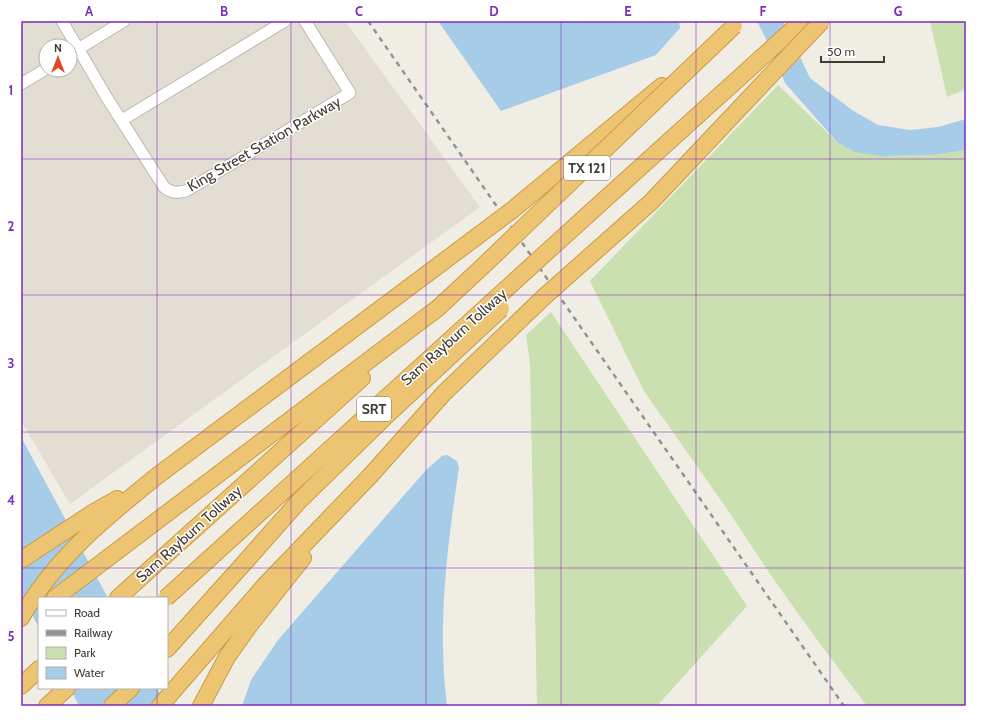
<svg xmlns="http://www.w3.org/2000/svg" width="987" height="727" font-family="Cabin,sans-serif">
<style>
.residential{fill:#e3ded3;fill-rule:evenodd}
.green{fill:#cae0b1}
.water{fill:#a6cce7}
.lines{fill:none;stroke-linecap:round;stroke-linejoin:round}
.minor-casing{stroke:#bdb7ab;stroke-width:13}
.highway-casing{stroke:#cb9a44;stroke-width:18}
.minor{stroke:#fff;stroke-width:11}
.highway{stroke:#edc572;stroke-width:16}
.rail{stroke:#939393;stroke-width:2.5;stroke-dasharray:5 5;stroke-linecap:butt}
.highway-bridge-casing{stroke:#cb9a44;stroke-width:18;stroke-linecap:butt}
.highway-bridge{stroke:#edc572;stroke-width:16}
.grid{fill:none;stroke:#7b2cbf;stroke-width:1;stroke-opacity:0.55}
.labels{text-anchor:middle;stroke-width:3;stroke-linejoin:round;paint-order:stroke}
.shield{fill:#fff;stroke:#7a7772;stroke-width:1}
.shield-label{font-size:14px;font-weight:bold;fill:#413d35}
.street-label{font-size:15px;fill:#413d35;stroke:#fff}
.neatline{fill:none;stroke:#7b2cbf;stroke-width:1.5}
.grid-label{font-size:13px;text-anchor:middle;font-weight:bold;fill:#7b2cbf}
</style>
<rect width="100%" height="100%" fill="#f0ede4"/>
<path class="residential" d="M21 21H345L480 207 70 504 21 421ZM46 46H70V70H46Z"/>
<path class="green" d="M930 21H966V89L947 97Z
M778 85 837 142 881 156 933 155 966 150V706H867L815 637 772 577 727 509 644 391 590 281Z
M551 312 747 606 657 706H537L530 365 526 335Z"/>
<path class="water" d="M438 21H679L680 28 656 55 501 111Z
M757 21H783L810 78 852 110 878 125 910 130 938 127 966 119V150L933 155 881 156 855 152 837 142 785 83 773 53Z
M21 437 108 598H39V628L21 593Z
M447 455 457 461 459 468C447 547 437 626 447 706H242L251 680 278 640 426 470 442 456Z
M70 688H157L167 706H79Z"/>
<g class="lines">
<g class="minor-casing">
<path id="minor" d="M62 21 107 98 164 187C171 193 176 193 186 191L350 93 305 21
M70 54 124 21
M21 84 46 69
M122 120 285 21"/>
</g>
<g class="highway-casing">
<path id="highway" d="M511 211 662 86
M582 220 802 21
M21 560 94 512 117 499
M55 598 438 308
M118 598 362 378
M21 618C54 559 105 518 157 476
M167 649 246 561
M21 686 39 669
M47 706 67 688
M112 706 131 688
M160 706 266 584 370 476
M201 706 227 657 249 626 303 558"/>
</g>
<use href="#minor" class="minor"/>
<use href="#highway" class="highway"/>
<path class="rail" d="M368 21 844 706"/>
<g class="highway-bridge-casing">
<path id="highway-bridge" d="M438 308 482 267 734 26
M157 476 511 211
M370 476 444 393 545 296 651 202 822 21
M246 561 299 501 385 417 501 309
M166 598 582 220"/>
</g>
<use href="#highway-bridge" class="highway-bridge"/>
</g>
<path class="grid" d="M157 21V598M291 21V706M426 21V706M561 21V706M696 21V706M830 21V706M21 159H966M21 295H966M21 432H966M21 568H966M157 688V706"/>
<g class="labels">
<g class="shield">
<rect x="564" y="156" width="46" height="24" rx="3"/>
<rect x="357" y="397" width="34" height="24" rx="3"/>
</g>
<g class="shield-label">
<text x="587" y="173">TX 121</text>
<text x="374" y="414">SRT</text>
</g>
<g class="street-label">
<text transform="translate(264 144) rotate(-30)" y="5">King Street Station Parkway</text>
<text transform="translate(454 337) rotate(-42)" y="5">Sam Rayburn Tollway</text>
<text transform="translate(189 534) rotate(-42)" y="5">Sam Rayburn Tollway</text>
</g>
</g>
<rect width="987" height="727" fill="none" stroke="#ffffff" stroke-width="44"/>
<rect x="38" y="597" width="130" height="92" fill="#ffffff" stroke="#b3b1ae"/>
<rect x="46" y="610" width="20" height="6" fill="#ffffff" stroke="#b3b1ae"/>
<text x="74" y="617" font-size="12" fill="#413d35">Road</text>
<rect x="46" y="630" width="20" height="6" fill="#939393" stroke="#b3b1ae"/>
<text x="74" y="637" font-size="12" fill="#413d35">Railway</text>
<rect x="46" y="647" width="20" height="12" fill="#cae0b1" stroke="#b3b1ae"/>
<text x="74" y="657" font-size="12" fill="#413d35">Park</text>
<rect x="46" y="667" width="20" height="12" fill="#a6cce7" stroke="#b3b1ae"/>
<text x="74" y="677" font-size="12" fill="#413d35">Water</text>
<g transform="translate(58 58)"><circle r="19" fill="#ffffff" stroke="#b3b1ae"/>
<path d="M0-3L7 15L0 10L-7 15Z" fill="#e1472a"/>
<text y="-6" font-size="11" font-weight="bold" text-anchor="middle" fill="#413d35">N</text>
</g>
<path d="M821 56v6h63v-6" fill="none" stroke="#413d35" stroke-width="2"/>
<text x="827" y="56" font-size="12" fill="#413d35" stroke="#ffffff" stroke-width="3" paint-order="stroke">50 m</text>
<rect x="22" y="22" width="943" height="683" class="neatline"/>
<g class="grid-label">
<text x="89" y="16">A</text>
<text x="224" y="16">B</text>
<text x="359" y="16">C</text>
<text x="494" y="16">D</text>
<text x="628" y="16">E</text>
<text x="763" y="16">F</text>
<text x="898" y="16">G</text>
<text x="11" y="95">1</text>
<text x="11" y="231">2</text>
<text x="11" y="368">3</text>
<text x="11" y="505">4</text>
<text x="11" y="641">5</text>
</g>
</svg>
